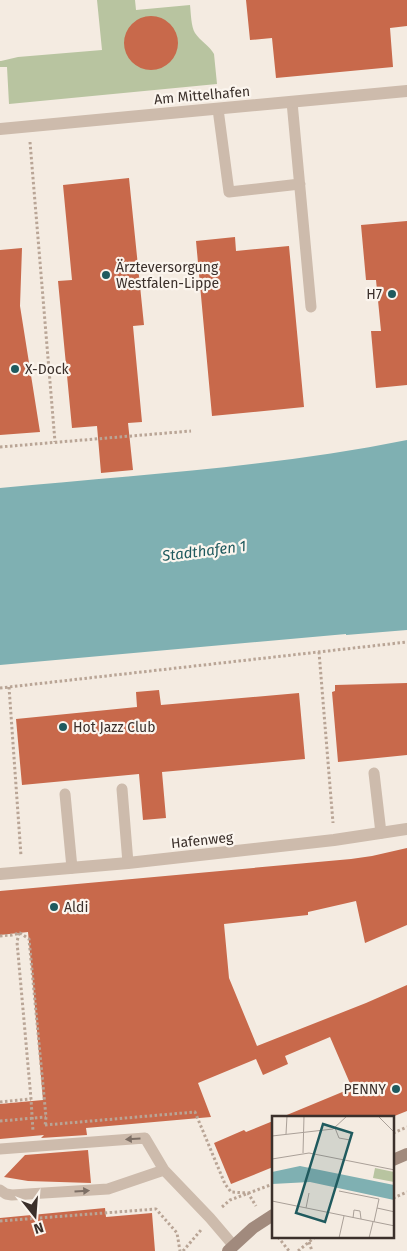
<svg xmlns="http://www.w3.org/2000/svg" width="407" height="1251" font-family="'Fira Sans',sans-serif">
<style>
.green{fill:#b8c4a0}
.water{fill:#7fb0b2}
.building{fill:#c8694b}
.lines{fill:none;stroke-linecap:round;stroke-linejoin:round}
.path{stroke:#b9a596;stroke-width:3;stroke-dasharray:2.5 2.5;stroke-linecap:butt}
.lane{stroke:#cdbbac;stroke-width:11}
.street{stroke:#cdbbac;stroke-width:12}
.secondary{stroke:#a18a7d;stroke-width:12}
.oneway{fill:#7d6f65}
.poi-dot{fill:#1f5a5e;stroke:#fbf5ee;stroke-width:2}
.labels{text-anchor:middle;stroke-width:4.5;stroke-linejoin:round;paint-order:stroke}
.street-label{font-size:14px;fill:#3b302b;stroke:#fbf5ee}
.poi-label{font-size:14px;fill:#3b302b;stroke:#fbf5ee;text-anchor:start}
.water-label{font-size:15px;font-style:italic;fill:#1f5a5e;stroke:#fbf5ee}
.inset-road{fill:none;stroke:#aaa098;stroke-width:1}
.view{fill:#1f5a5e;fill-opacity:0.15;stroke:#1f5a5e;stroke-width:2.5}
.inset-edge{fill:none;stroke:#3b302b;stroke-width:2.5}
</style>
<rect width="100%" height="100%" fill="#f4ebe1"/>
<path class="green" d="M97 0H135L136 10 190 5C191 14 191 26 195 33 200 41 210 46 214 54L217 84 9 104 7 67H0V61H1L18 57 102 50Z"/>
<path class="water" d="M407 440V630L346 635V634L0 665V488C136 475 273 467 407 440Z"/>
<path class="building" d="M246 0H407V26L390 28 393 67 276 78 272 38 250 40Z
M124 43a27 27 0 1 1 54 0a27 27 0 1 1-54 0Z
M129 178 144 325 133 326 142 422 128 423 133 470 101 473 97 426 72 428 58 281 72 280 63 185Z
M407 221V385L376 388 371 331H381L376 280H366L361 225Z
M235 237 236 251 289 246 304 407 212 416 196 241Z
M22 248 20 306 40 432 0 435V250Z
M407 683V755L338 762 332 692 335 691V685Z
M159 690 161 705 299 693 305 759 162 772 166 818 143 820 139 774 22 785 16 719 137 707 136 692Z
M407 848V925L365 943 356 901 308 912V915L224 924 229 978 257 1046 366 1003 407 985V1111L392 1117H282L352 1088 330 1037 285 1056 288 1064 263 1075 256 1059 198 1083 211 1117 86 1128 87 1135 41 1138 44 1135 0 1139V1104L43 1100 33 984 28 932 0 935V891L351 859 372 856Z
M273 1121V1167L231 1184 214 1143 244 1130 246 1132Z
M88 1150 91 1183 28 1181 4 1177 25 1155Z
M105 1208 106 1217 152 1213 155 1251H0V1218Z"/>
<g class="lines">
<path class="path" d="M30 142 55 442
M0 447 191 431
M319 652 333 823
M9 687 21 856
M0 688 407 642
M19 933 17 942 31 1099 33 1131
M0 936 12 935 20 933 29 939 46 1117 45 1126
M0 1102 31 1099
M0 1121 46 1117
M45 1125 195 1112 225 1184 231 1192 248 1193 256 1206
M393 1133 407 1127
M393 1198 407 1192
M222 1207 230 1200 273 1184
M0 1221 156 1209 177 1233 180 1251
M278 1237 289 1251
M309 1242 312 1251
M183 1251 201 1230
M298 1251 315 1237"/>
<path class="lane" d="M292 102 311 307
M218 109 229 192 300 184
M374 773 381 833
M122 789 128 863
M65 794 72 868
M0 1149 145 1138 164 1170 210 1218 233 1245
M0 1190 6 1194 12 1195 108 1189 164 1170"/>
<path class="street" d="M0 129 407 91
M0 874 128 863 334 840 407 829"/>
<path class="secondary" d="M393 1160 407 1154
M228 1251 253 1228 273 1215"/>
</g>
<defs><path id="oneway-solid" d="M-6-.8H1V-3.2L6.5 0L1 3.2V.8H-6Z" transform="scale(1.25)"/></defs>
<g class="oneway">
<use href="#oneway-solid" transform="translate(133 1139) rotate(177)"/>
<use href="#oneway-solid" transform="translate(82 1191) rotate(-4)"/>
</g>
<g class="poi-dot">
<circle cx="106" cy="275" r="5"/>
<circle cx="392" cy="294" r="5"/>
<circle cx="15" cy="369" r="5"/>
<circle cx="63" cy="727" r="5"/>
<circle cx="54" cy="907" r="5"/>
<circle cx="396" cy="1089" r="5"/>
</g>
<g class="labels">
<g class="street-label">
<text transform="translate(202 95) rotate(-5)" y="5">Am Mittelhafen</text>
<text transform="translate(202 840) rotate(-6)" y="5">Hafenweg</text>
</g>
<g class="poi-label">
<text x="116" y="272">Ärzteversorgung<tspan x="116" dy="16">Westfalen-Lippe</tspan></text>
<text x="382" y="299" text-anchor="end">H7</text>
<text x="25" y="374">X-Dock</text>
<text x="73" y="732">Hot Jazz Club</text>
<text x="64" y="912">Aldi</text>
<text x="386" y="1094" text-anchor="end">PENNY</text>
</g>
<g class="water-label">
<text transform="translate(204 551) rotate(-7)" y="5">Stadthafen 1</text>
</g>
</g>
<g transform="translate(272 1116)">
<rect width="122" height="122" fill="#f4ebe1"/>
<path d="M103 52 122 56V66L101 62Z" fill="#b8c4a0"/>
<path d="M28 50 122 69V84L38 66 0 68V56Z" fill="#7fb0b2"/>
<path class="inset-road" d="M106 0 123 17M63 12 67 22 78 24M14 18 15 0M0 20 61 13 75 0M31 37 32 0M0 43 37 37 123 54M67 75 107 83 102 106M0 85 123 110M34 92 37 77M105 92 123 96M81 102 82 94 88 95 89 103M67 122 72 100M97 122 101 106"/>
<path class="view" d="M51 8 80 17 53 106 24 97Z"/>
<rect width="122" height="122" class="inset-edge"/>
</g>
<g transform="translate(35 1216) rotate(163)" stroke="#fbf5ee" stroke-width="4" paint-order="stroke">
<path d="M0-4L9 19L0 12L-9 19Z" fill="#3b302b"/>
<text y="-8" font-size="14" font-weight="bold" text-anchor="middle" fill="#3b302b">N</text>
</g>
</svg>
